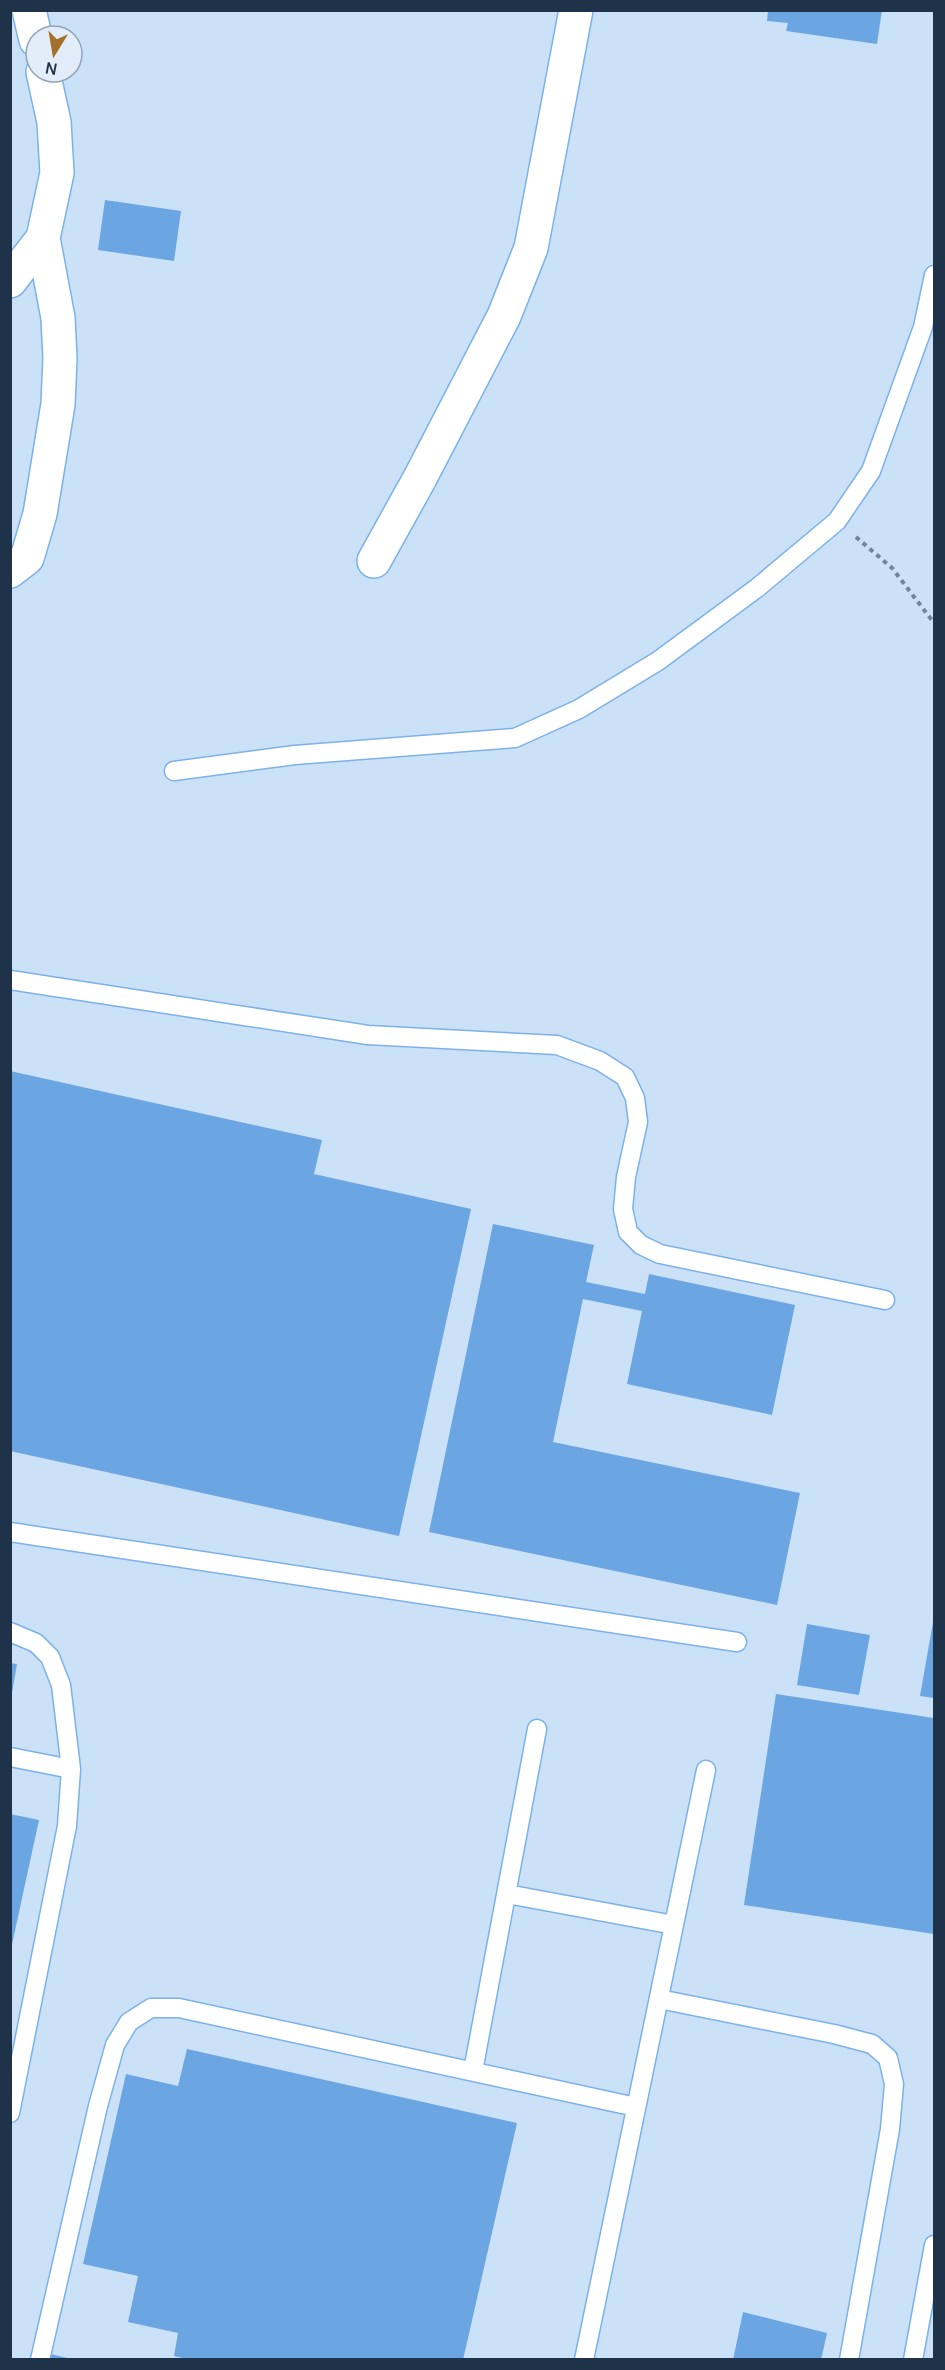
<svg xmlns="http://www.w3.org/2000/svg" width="945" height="2370" font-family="Manrope,sans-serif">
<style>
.building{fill:#6ba6e2}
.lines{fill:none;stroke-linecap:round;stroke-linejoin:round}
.lane-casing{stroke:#7cb1e9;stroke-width:21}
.street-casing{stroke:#7cb1e9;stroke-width:36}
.path{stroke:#70859c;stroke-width:4;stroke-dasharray:4.5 4.5;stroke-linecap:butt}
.lane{stroke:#fff;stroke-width:18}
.street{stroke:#fff;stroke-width:33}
</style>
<rect width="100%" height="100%" fill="#cbe1f8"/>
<path class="building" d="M768 10H882L877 44 786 31 788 23 767 21Z
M105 200 181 211 174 261 98 250Z
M10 1071 322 1140 314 1174 471 1209 399 1536 10 1451Z
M493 1224 594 1245 586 1282 645 1294 649 1274 795 1305 772 1415 627 1384 642 1311 583 1299 553 1442 800 1493 777 1605 429 1532Z
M933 1622H934V1698L920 1696Z
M807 1624 870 1635 859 1695 797 1685Z
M10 1663 17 1664 12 1693H10Z
M776 1694 934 1718V1934L744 1905Z
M10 1814 39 1820 11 1949H10Z
M187 2049 517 2123 463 2360H191L174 2356 178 2333 128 2322 138 2276 83 2264 126 2074 178 2086Z
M743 2312 827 2333 821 2360H733Z
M47 2353 71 2359V2360H46Z"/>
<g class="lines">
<g class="lane-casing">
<path id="lane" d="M174 771 295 755 515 738 579 709 658 661 757 588 837 521 871 471 923 327 934 275
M10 980 368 1035 557 1045 600 1061 625 1077 635 1098 638 1122 626 1177 623 1209 628 1232 641 1245 660 1254 885 1300
M10 1532 737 1642
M10 1632 36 1643 50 1657 61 1685 71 1769 67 1826 10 2113
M10 1757 71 1769
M507 1894 674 1925
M659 1999 834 2034 872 2044 888 2058 894 2084 890 2129 849 2360
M473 2071 537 1729
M40 2360 98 2106 115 2045 129 2022 151 2008H179L636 2107
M584 2360 706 1770
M913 2360 934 2245"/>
</g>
<g class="street-casing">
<path id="street" d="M29 10 36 40
M10 281 43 238 57 173 54 122 43 72
M374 561 420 478 504 316 531 248 576 10
M10 571 27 558 40 514 58 404 60 358 58 318 43 238"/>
</g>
<path class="path" d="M856 537 892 568 934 623"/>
<use href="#lane" class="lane"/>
<use href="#street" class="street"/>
</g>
<rect width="945" height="2370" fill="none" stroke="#1e334a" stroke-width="24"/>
<g transform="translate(54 54) rotate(191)"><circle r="28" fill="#e2edf9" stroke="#94a3b3" stroke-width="1.5"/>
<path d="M0-4.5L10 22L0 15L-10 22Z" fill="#a57029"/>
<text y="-9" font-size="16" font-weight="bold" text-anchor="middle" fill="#1e334a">N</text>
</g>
</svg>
